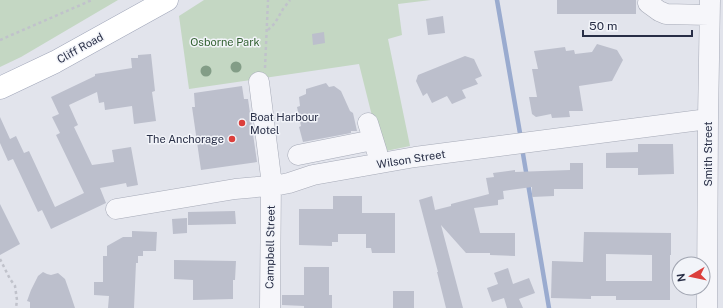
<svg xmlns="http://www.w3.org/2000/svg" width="723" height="308" font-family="'Public Sans',sans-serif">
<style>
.green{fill:#c4d7c3}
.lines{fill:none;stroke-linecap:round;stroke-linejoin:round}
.stream{stroke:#9aabcf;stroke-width:4.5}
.building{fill:#bcbfcc;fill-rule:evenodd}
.minor-casing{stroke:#a6aab7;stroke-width:21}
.major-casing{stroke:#a0a6b9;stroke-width:23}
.path{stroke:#c0c2cb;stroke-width:2.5;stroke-dasharray:3 3;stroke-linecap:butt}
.minor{stroke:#f6f6fa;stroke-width:20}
.major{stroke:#fff;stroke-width:22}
.tree{fill:#839d87}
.poi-dot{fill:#dc3f3c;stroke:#f2f4f9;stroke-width:1.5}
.labels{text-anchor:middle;stroke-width:3;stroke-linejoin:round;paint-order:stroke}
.park-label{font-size:11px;fill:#356334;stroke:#f2f4f9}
.street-label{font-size:11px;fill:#282e46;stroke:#f2f4f9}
.poi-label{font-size:11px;fill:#282e46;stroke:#f2f4f9;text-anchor:start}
</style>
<rect width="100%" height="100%" fill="#e2e4ec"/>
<path class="green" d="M0 0H118L21 57 0 67Z
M204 0H431L398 4 402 35 388 39 410 146 381 152 359 64 189 89 179 16Z"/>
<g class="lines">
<path class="stream" d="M497 0 521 139
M522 148 549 308"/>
</g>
<path class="building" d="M557 0H636V14H557Z
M443 16 445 33 428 35 426 19Z
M324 32 325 43 313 45 312 34Z
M597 44 617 50 623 60 612 81 579 86 583 111H569L570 117 552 118 551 114 536 117 532 114 529 97H537L532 69H538L534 51 565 47 566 51 574 50 575 54 592 52Z
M151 54 155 91 152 92 156 121 134 124 132 106 105 110 104 102 99 103 97 92 69 105 78 125 74 127 92 165 114 162 112 150 131 147 138 185 127 187 126 183 100 188 106 203 51 229 42 210 38 212 13 159 8 161 0 143V117L10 139 16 136 24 153 29 151 55 207 84 193 56 135 60 133 52 117 59 114 51 97 95 76V74L132 68 131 58H138V55Z
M465 56 474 59 482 76 475 79 478 84 462 90 466 98 452 104 447 96 432 103 427 93 423 96 416 81 418 75Z
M326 83 329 87 334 86 341 91 350 111 353 113 357 131H351V133L303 142 299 127 301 126 297 107 300 106 299 97 306 94V89Z
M242 86 244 99H248L257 162 201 170 192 107H195L194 93Z
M638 144H673L674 174 638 175V168H606V153L638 152Z
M570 163H583V189H554V196L532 197V187L503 191 504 199 498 200V205L474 208 480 233H515V256L490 255V253H466L441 225 463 308H446L437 272H438L419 200 432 196 435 210 451 206V204L489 194 486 178 494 177 493 173 515 170V172L570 170Z
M333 196H362V213H395V253H372L371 248H366V234H338V242H332V246L299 245V209H333Z
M0 204 20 244 0 255Z
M235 211 236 224 188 225V212Z
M187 218V233L173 234 172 219Z
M132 231 157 232 156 251H143V256H138V263H136L134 308H108L109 296 94 295V282H103V256H107V246L123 237H132Z
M584 232 671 233V255H670V300H616V296H591V299L551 298 552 261 583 262ZM606 254 652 255V281H606Z
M174 260 236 261 235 280H233V299L193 300V280L174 279Z
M304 267H329V295H332V308H304V306L282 305V295H304Z
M508 268 513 284 529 278 535 293 519 299 523 308H507L504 298 492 302 487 288 498 284 494 273Z
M43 272 47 274 51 275 58 273 65 279 71 296 75 308H30V302L27 301 31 290 38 276Z
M393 291H414V308H393Z"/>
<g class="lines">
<g class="minor-casing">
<path id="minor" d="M648 3 659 11 666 14 709 15
M259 82 271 177 270 308
M368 123 377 152
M298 155 373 140
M116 209 235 189 279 185 289 183 313 175 415 157 708 119
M707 308 708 119 710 0"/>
</g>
<g class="major-casing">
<path id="major" d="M0 88 55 62 167 0"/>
</g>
<path class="path" d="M268 30 275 23 283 9 290 0
M0 40 92 0
M265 68 268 0
M0 259 10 279 15 286 17 300 16 308"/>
<use href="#minor" class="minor"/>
<use href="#major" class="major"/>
</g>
<g class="tree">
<circle cx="236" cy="67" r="5.5"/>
<circle cx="206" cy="71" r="5.5"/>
</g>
<g class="poi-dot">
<circle cx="242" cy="123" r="4"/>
<circle cx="232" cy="139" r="4"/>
</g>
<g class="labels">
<g class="park-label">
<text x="225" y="46">Osborne Park</text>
</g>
<g class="street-label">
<text transform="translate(80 48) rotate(-29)" y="4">Cliff Road</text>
<text transform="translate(708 154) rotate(-90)" y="4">Smith Street</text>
<text transform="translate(411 159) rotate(-9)" y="4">Wilson Street</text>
<text transform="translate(270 247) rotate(-89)" y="4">Campbell Street</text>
</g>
<g class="poi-label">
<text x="250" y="121">Boat Harbour<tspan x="250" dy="13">Motel</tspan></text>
<text x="224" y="143" text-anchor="end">The Anchorage</text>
</g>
</g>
<g transform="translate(691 276) rotate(261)"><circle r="19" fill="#f2f4f9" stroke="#a1a5b1"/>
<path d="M0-3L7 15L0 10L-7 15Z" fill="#dc3f3c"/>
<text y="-6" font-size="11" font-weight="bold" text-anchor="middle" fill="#282e46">N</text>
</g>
<path d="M583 30v6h109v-6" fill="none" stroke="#282e46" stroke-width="2"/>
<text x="589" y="30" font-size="12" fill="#282e46" stroke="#f2f4f9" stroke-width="3" paint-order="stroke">50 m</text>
</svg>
